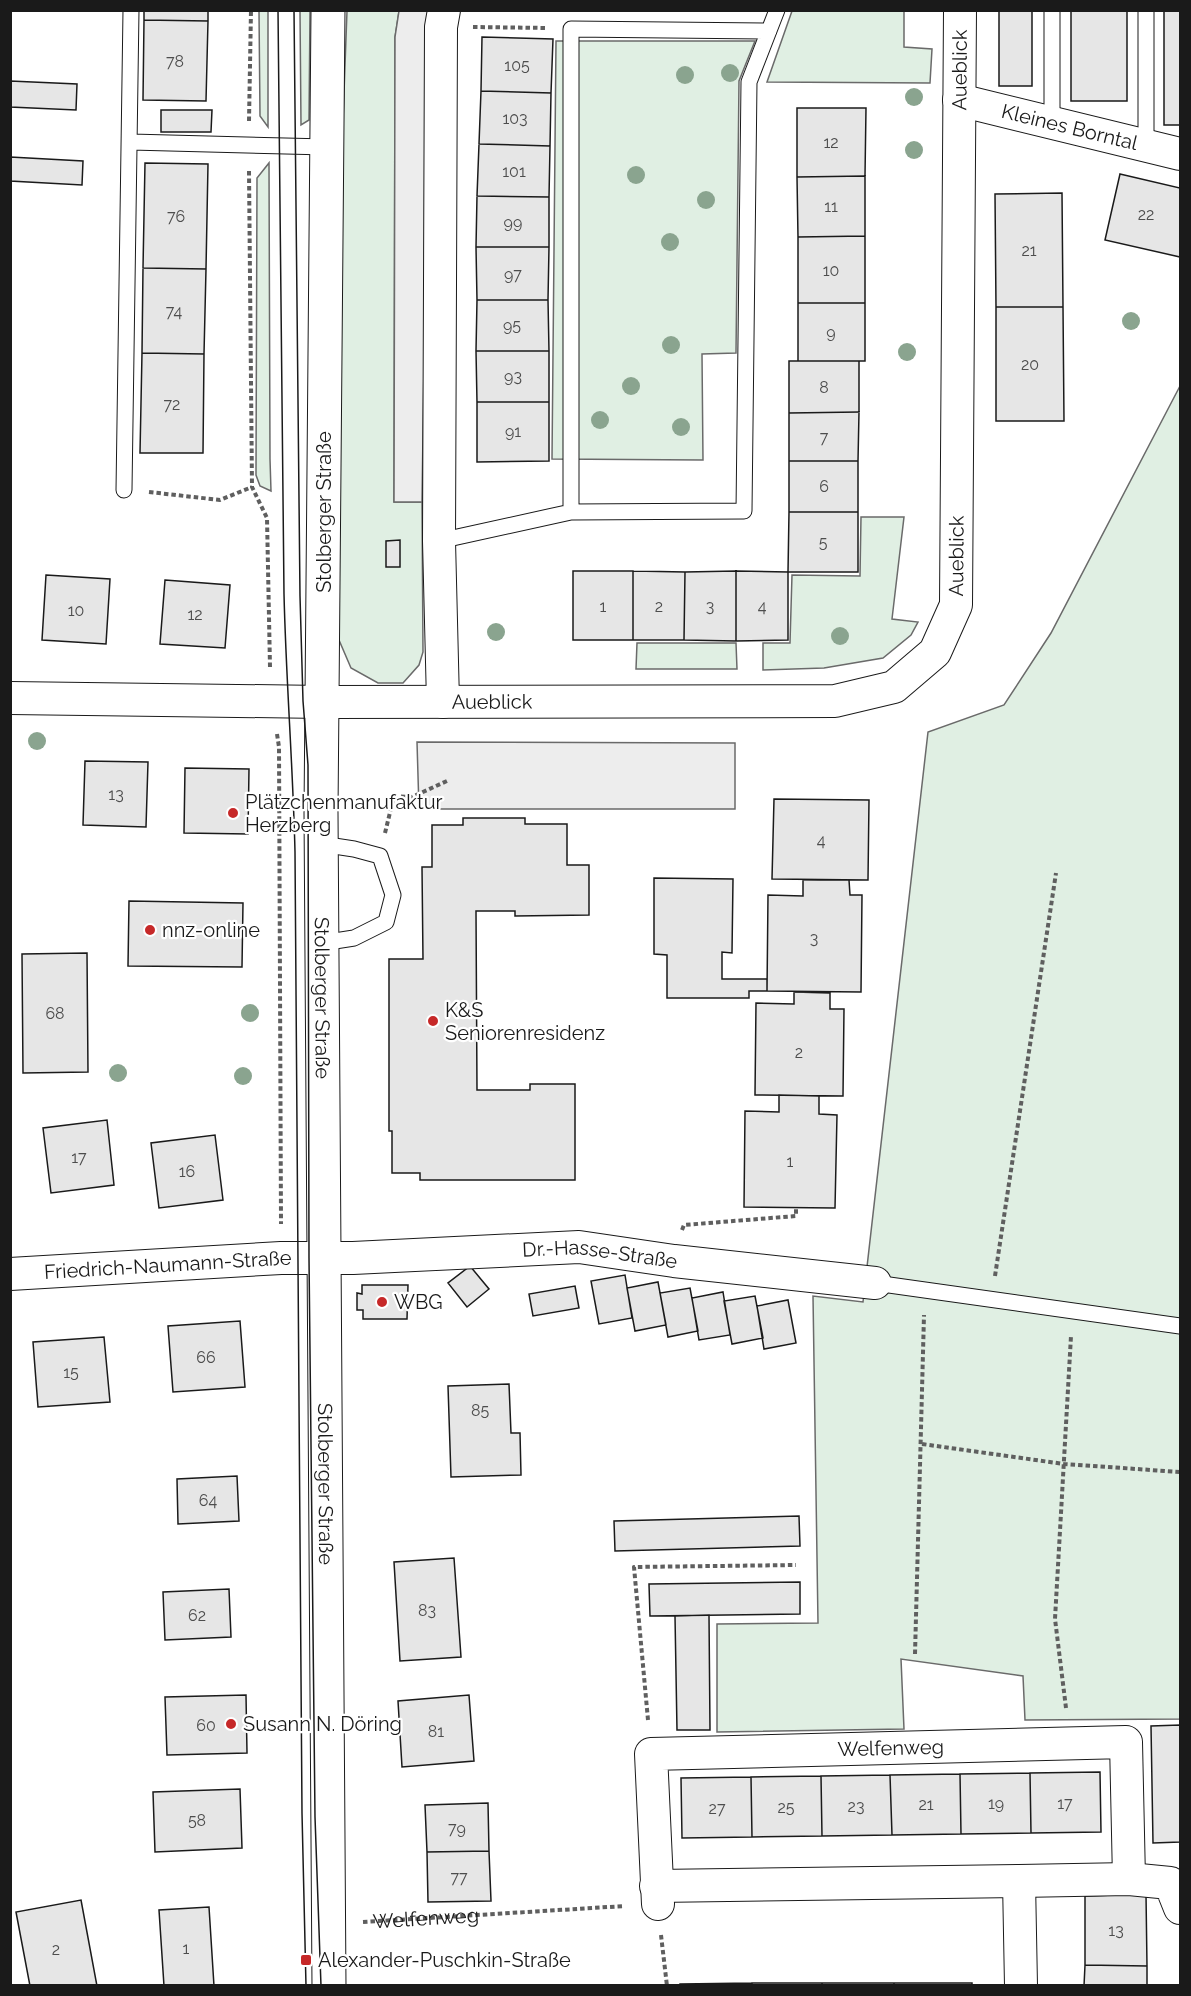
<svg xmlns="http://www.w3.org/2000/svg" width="1191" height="1996" font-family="Raleway,sans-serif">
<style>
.green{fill:#e0efe3;stroke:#6a6a6a;stroke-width:1.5}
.parking{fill:#ededed;stroke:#6a6a6a;stroke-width:1.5}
.building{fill:#e6e6e6;stroke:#1a1a1a;stroke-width:1.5}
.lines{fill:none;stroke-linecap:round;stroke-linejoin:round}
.lane-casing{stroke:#1a1a1a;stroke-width:17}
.street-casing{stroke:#1a1a1a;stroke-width:34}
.secondary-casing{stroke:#1a1a1a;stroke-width:35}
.path{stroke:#5f5f5f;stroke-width:4;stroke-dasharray:4.5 3;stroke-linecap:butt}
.lane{stroke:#fff;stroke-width:15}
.street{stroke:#fff;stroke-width:32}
.secondary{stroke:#fff;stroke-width:33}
.tram{stroke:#1a1a1a;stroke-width:1.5}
.tree{fill:#8aa48f}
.poi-dot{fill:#c62828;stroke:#fff;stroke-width:2}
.labels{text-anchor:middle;stroke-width:4.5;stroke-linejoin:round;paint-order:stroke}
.number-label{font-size:16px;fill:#4d4d4d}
.street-label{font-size:20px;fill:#1a1a1a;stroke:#fff}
.poi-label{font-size:20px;fill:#1a1a1a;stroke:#fff;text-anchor:start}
</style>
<rect width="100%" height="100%" fill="#fff"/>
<path class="green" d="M259 11H268V127L260 116Z
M300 11H310L309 120 301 125Z
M347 11H399L395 37 394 502H422L423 652 419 665 403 683H378L351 668 336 633 341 175Z
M792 11H904V47L932 49 930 83 767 82Z
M556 41H755L739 81 736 353 702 354 703 460 552 459Z
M269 163 270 459 271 491 260 486 256 475 257 178Z
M1180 386V1719L1025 1720 1023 1676 901 1659 904 1729 717 1732V1624L818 1623 813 1296 863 1302 928 732 1004 705 1051 633Z
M861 517H904L892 619 918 622 911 635 883 658 824 668 763 670V643H790L792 575 860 576Z
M637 643H736L737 669H636Z"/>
<path class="parking" d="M399 11H429L422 502H394L395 37Z
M417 742 735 743V809H419Z"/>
<path class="building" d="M144 10H208V21L144 20Z
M999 10H1032V86H999Z
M1071 10H1127V101H1071Z
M1164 10H1180V125H1164Z
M144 20 208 21 206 101 143 100Z
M482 37 553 39 551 93 481 91Z
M10 81 77 84 76 110 10 107Z
M481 91 551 93 550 146 479 144Z
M797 108H866L865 176 797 177Z
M161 110H212L211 132H161Z
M479 144 550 146 549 197 477 196Z
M10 157 83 161 82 185 10 181Z
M145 163 208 164 206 269 143 268Z
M1120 174 1180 188V257L1105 240Z
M865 176V236L798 237 797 177Z
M1062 193 1063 307H996L995 194Z
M477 196 549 197V247H476Z
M865 236V303H798V237Z
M476 247H549L548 300H477Z
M143 268 206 269 204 354 142 353Z
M477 300H548L549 351H476Z
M798 303H865V361H798Z
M996 307H1063L1064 421H996Z
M476 351H549V402H477Z
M142 353 204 354 203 453H140Z
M789 361H859V412L789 413Z
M477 402H549V461L477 462Z
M859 412 858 461H789V413Z
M789 461H858V512H789Z
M789 512H858V572H788Z
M400 540V567H386V541Z
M573 571H633V640H573Z
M633 571 685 572 684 640H633Z
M736 571V641L684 640 685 572Z
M736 571 788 572V640L736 641Z
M46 575 110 579 106 644 42 640Z
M165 580 230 585 225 648 160 644Z
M85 761 148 762 146 827 83 825Z
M185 768 249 769 248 834 184 833Z
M774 799 869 800 868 880 772 879Z
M463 818H525V824H567V865H589V915L515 916V911H476L477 1090H530V1084H575V1180H420V1173H392V1131H389V959H423L422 867H432V825H463Z
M654 878 733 879 732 953 722 952V979H767V991H749V998H667V955L654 954Z
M803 880H849L850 895H862L861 992 767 991 768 895 803 896Z
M129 901 243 903 242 967 128 966Z
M87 953 88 1072 23 1073 22 954Z
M794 992 830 993V1009H844L843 1096 755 1095 756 1003 794 1004Z
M779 1095 819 1096V1114L837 1115 835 1208 744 1207 745 1111 779 1112Z
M107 1120 114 1185 51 1193 43 1128Z
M215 1135 223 1200 159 1208 151 1143Z
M470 1266 489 1289 467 1307 448 1283Z
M625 1275 632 1318 599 1324 591 1281Z
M658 1282 666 1325 635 1331 627 1288Z
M362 1285H408L407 1319H363V1310H357V1293L362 1294Z
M575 1286 579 1308 533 1316 529 1294Z
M690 1288 698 1331 668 1337 660 1293Z
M723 1292 730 1335 699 1340 692 1298Z
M755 1296 763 1338 732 1344 724 1301Z
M788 1300 796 1343 764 1349 757 1306Z
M240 1321 245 1387 173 1392 168 1326Z
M104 1337 110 1402 38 1407 33 1342Z
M509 1384 511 1433H520L521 1475 451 1477 448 1386Z
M237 1476 239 1521 178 1524 177 1479Z
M799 1516 800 1546 615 1551 614 1521Z
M454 1558 461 1657 400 1661 394 1562Z
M800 1582V1614L650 1616 649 1584Z
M229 1589 231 1637 165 1640 163 1592Z
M709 1615 710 1730H677L675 1616Z
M246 1695 247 1753 167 1755 165 1697Z
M469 1695 474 1761 402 1767 398 1701Z
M1180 1725V1842L1153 1843 1151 1726Z
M1100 1772 1101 1832 1031 1833 1030 1773Z
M1030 1773 1031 1833 961 1834 960 1774Z
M960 1774 961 1834 892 1835 890 1775Z
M890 1775 892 1835 822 1836 821 1776Z
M821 1776 822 1836 752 1837 751 1777Z
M751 1777 752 1837 682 1838 681 1778Z
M240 1789 242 1848 155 1852 153 1792Z
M488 1803 489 1851 427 1852 425 1805Z
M489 1851 491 1901 428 1902 427 1852Z
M1146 1894 1147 1966 1085 1965V1896Z
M81 1900 97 1986H30L16 1912Z
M209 1907 214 1986H164L159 1910Z
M1085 1965 1147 1966V1986H1084Z
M752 1983V1986H680V1984Z
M752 1983H822V1986H752Z
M822 1983H894V1986H822Z
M894 1983H972V1986H894Z"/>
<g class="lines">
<g class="lane-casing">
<path id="lane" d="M1052 10V123
M131 142 327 147
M1146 146V10
M124 490 131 10
M571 512V29L769 31
M439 541 571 512 744 511 749 82 777 10
M321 844 354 849 380 856 393 895 386 922 354 938 322 943
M875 1283 1180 1326"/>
</g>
<g class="street-casing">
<g id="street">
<path id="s2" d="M959 100 1180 154"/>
<path id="s3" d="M10 698 323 702 835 701 894 687 935 652 956 605 960 10"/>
<path d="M443 702 439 541 441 27 444 10"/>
<path id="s4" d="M10 1274 281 1258H353L579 1247 674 1261 875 1283"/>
<path d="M1019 1881 1129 1879 1170 1883 1180 1908"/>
<path d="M656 1886 1019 1881 1021 1986"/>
<path id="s5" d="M658 1904 651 1754 1126 1742 1129 1879"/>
</g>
</g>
<g class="secondary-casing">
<g id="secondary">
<path id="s6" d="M328 10 321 812 329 1986"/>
</g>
</g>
<g class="path">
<path d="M473 27 547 28"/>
<path d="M249 121 251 10"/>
<path d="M249 171 252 487 267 518 270 667"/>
<path d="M149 492 220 500 252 487"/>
<path d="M277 734 279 747 281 1224"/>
<path d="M385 833 394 796 412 797 447 781"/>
<path d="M682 1230 684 1225 796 1216V1209"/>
<path d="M995 1276 1056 873"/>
<path d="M922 1444 1064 1464 1180 1472"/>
<path d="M915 1654 924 1315"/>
<path d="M1066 1708 1055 1619 1071 1336"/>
<path d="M648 1720 634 1567 796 1565"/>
<path id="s1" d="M363 1922 625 1906"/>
<path d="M661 1935 667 1986"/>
</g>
<use href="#lane" class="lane"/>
<use href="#street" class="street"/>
<use href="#secondary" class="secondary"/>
<path class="tram" d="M278 10C280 205 281 400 284 594 286 680 293 766 295 852L302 1813 306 1986
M294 10 300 596 303 701 308 765 309 1258 315 1817 321 1986"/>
</g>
<g class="tree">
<circle cx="730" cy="73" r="9"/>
<circle cx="685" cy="75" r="9"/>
<circle cx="914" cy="97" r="9"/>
<circle cx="914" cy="150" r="9"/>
<circle cx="636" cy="175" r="9"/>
<circle cx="706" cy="200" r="9"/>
<circle cx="670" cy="242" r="9"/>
<circle cx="1131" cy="321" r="9"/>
<circle cx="671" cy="345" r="9"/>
<circle cx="907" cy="352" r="9"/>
<circle cx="631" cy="386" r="9"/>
<circle cx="600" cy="420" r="9"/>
<circle cx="681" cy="427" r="9"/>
<circle cx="496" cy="632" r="9"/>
<circle cx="840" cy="636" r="9"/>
<circle cx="37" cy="741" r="9"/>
<circle cx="250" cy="1013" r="9"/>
<circle cx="118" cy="1073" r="9"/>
<circle cx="243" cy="1076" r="9"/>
</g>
<g class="poi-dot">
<circle cx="233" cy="813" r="6"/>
<circle cx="150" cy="930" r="6"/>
<circle cx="433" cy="1021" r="6"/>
<circle cx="382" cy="1302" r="6"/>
<circle cx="231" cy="1724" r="6"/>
<rect x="300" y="1954" width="12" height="12" rx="3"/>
</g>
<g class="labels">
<g class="number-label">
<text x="175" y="67">78</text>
<text x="517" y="71">105</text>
<text x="515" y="124">103</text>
<text x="831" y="148">12</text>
<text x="514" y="177">101</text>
<text x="831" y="212">11</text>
<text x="1146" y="220">22</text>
<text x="176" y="222">76</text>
<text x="513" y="228">99</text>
<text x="1029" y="256">21</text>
<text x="831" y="276">10</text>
<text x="513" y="280">97</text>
<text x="174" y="317">74</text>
<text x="512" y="331">95</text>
<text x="831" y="338">9</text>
<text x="1030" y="370">20</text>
<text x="513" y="382">93</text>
<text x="824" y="393">8</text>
<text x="172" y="410">72</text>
<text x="513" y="437">91</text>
<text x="824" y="443">7</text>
<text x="824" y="492">6</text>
<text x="823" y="548">5</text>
<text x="603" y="612">1</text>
<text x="659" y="612">2</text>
<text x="710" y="612">3</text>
<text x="762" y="612">4</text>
<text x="76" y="616">10</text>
<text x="195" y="620">12</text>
<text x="116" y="800">13</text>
<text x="821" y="846">4</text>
<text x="814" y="944">3</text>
<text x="55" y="1019">68</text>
<text x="799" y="1058">2</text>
<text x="79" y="1163">17</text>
<text x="790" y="1167">1</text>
<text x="187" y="1177">16</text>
<text x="206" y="1363">66</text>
<text x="71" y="1378">15</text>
<text x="480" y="1416">85</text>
<text x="208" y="1506">64</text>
<text x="427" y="1616">83</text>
<text x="197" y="1621">62</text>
<text x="206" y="1731">60</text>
<text x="436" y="1737">81</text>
<text x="996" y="1809">19</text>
<text x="1065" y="1809">17</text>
<text x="926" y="1810">21</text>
<text x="856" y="1812">23</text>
<text x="786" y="1813">25</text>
<text x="717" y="1814">27</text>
<text x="197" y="1826">58</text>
<text x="457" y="1834">79</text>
<text x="459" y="1883">77</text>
<text x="1116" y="1936">13</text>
<text x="186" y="1954">1</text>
<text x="56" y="1955">2</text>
</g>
<g class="street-label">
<text dy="7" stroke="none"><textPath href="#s3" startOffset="1526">Aueblick</textPath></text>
<text dy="7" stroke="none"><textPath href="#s2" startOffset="114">Kleines Borntal</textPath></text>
<text transform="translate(324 512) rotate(-90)" y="7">Stolberger Straße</text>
<text dy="7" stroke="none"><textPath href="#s3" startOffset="1040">Aueblick</textPath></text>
<text dy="7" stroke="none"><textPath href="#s3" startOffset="482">Aueblick</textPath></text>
<text dy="7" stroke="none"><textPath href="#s6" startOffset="988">Stolberger Straße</textPath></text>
<text dy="7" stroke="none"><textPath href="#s4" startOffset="591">Dr.-Hasse-Straße</textPath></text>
<text dy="7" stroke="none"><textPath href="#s4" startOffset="158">Friedrich-Naumann-Straße</textPath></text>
<text dy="7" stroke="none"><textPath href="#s6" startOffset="1474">Stolberger Straße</textPath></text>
<text dy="7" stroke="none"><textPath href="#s5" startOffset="390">Welfenweg</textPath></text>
<text dy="7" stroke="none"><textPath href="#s1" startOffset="63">Welfenweg</textPath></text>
</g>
<g class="poi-label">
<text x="245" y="809">Plätzchenmanufaktur<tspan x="245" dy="23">Herzberg</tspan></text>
<text x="162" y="937">nnz-online</text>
<text x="445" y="1017">K&amp;S<tspan x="445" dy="23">Seniorenresidenz</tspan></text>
<text x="394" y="1309">WBG</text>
<text x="243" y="1731">Susann N. Döring</text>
<text x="318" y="1967">Alexander-Puschkin-Straße</text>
</g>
</g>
<rect width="1191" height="1996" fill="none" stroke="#1a1a1a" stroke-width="24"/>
</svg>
